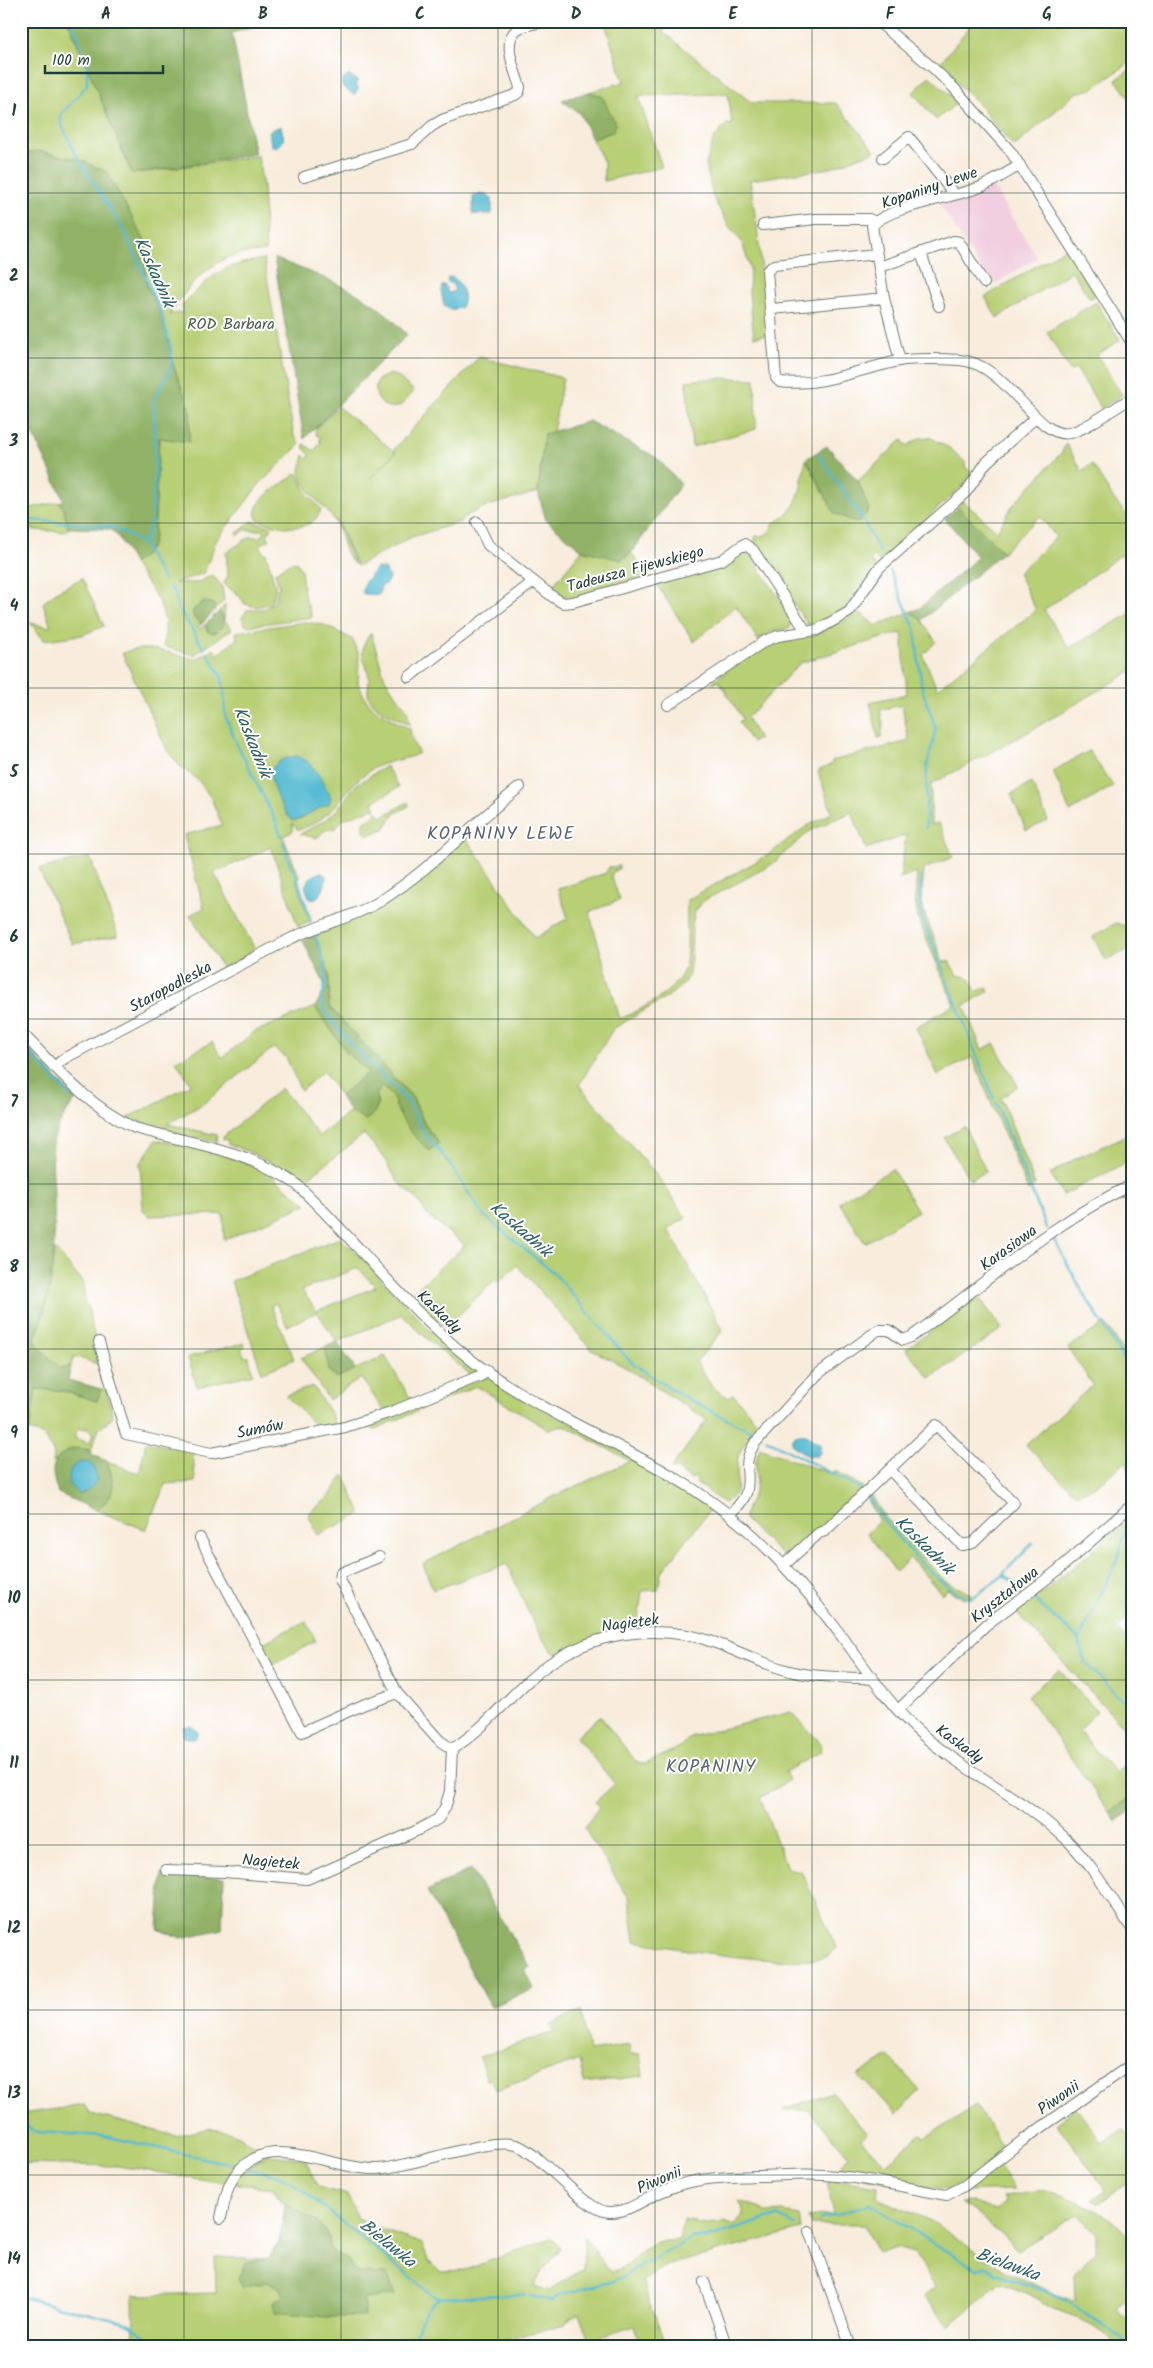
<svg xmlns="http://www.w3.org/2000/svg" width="1153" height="2368" font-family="Kalam,sans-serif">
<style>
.built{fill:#f2cfe0}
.green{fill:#b7cf74;stroke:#6b8654;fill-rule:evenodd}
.forest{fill:#91b266;stroke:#58784d}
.water{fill:#53b9d2;stroke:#397b83}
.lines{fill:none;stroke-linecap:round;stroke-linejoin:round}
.stream{stroke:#53b9d2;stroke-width:2.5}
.minor-casing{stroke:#6b7a6f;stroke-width:12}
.minor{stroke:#fff;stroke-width:10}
.grid{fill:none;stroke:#1f3d34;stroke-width:1;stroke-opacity:0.55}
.labels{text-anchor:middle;stroke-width:4;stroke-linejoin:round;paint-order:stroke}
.street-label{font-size:16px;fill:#1f3d34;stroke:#fff}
.park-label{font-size:16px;fill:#456244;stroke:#fff}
.water-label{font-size:18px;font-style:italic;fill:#2f6263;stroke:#fff}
.neighbourhood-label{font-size:18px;letter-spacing:1px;fill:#5a6471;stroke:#fff}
.neatline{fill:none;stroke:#1f3d34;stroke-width:2}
.grid-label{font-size:16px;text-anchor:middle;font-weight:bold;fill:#1f3d34}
</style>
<rect width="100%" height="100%" fill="#fff"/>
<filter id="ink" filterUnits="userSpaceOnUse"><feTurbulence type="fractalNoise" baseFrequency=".02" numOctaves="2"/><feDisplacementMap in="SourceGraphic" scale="10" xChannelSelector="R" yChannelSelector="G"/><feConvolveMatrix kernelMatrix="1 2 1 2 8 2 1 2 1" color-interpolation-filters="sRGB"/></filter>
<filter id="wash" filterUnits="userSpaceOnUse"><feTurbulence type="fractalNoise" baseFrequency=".0096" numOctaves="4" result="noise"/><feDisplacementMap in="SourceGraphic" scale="20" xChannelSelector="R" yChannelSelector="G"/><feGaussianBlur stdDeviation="1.12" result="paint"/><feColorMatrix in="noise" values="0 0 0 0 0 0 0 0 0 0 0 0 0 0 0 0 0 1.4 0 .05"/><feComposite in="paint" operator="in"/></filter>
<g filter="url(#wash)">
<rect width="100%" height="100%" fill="#f8ecdc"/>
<path class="built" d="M992 185 1037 258 992 286 939 203Z"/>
<path class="green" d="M21 21H68L132 174 258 156 263 188 266 251C256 253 244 252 235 255 206 264 185 290 170 315L183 312 182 305C213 275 219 266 264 259L294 436 300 444 258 486 216 541 204 573 175 583H197L212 575 222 586 224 601 217 608 211 603 200 623H203L198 627 200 629 205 625 208 632 215 633 223 625V618L219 611 225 605 224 620 232 629 194 655 163 646C172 610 152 592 133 563L152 547 154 536 159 437 189 441 190 410 174 367 162 317 146 284 145 241 81 160 38 151 21 155Z
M604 21H668L673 25 662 31 752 103H836L875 151 830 168 750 180 758 235 769 334 754 337 749 293 750 268 742 242 728 225 713 197 706 164 714 138 727 124 732 125 728 94 638 96 662 167 604 181V162L592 139 612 132 602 96 589 92 624 82Z
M974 21H1125L1132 27V61L1092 89 1076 93 1014 147 971 96 941 67V62Z
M1132 68V102L1116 80Z
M929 76 958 102 936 120 913 93Z
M1066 248 1095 295 1090 299 1072 271 997 318 985 297Z
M1096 302 1120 340 1097 355 1122 395 1101 408 1076 368 1070 371 1047 332Z
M479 357 563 378 553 432 544 434 538 492 484 507 466 516 460 522 412 537 357 566 336 519 355 565C340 550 344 536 334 520 325 505 307 495 301 477 298 470 303 463 304 455L308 459 310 455 304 449V444L314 451 321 442 319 440 321 438 316 435V428L338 407 395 452 370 479 396 452 394 449Z
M390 374 398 377 414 391C410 396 405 403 399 406 383 413 370 394 378 380Z
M717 378 755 379 756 429 692 447 686 381Z
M929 437 951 449 966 463 965 466 971 473 968 481 879 562 874 556 870 560 875 565 847 607 815 625 807 624 754 543 756 536C767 537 769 533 774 523 802 509 800 486 806 459L835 514 869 510 858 481 902 440 907 446 920 438Z
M1066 444 1082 471 1092 464 1113 498 1132 522V547L1044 610 1069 648 1132 613V671L1016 739 931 784V825L939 823 953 857 924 869 921 904 943 962 949 961 957 975 970 978 976 992 987 987 989 991 964 1006 982 1050 994 1043 1018 1086 1001 1098 1035 1185 1028 1191 972 1057 938 1075 916 1027 954 1005 918 918 915 900 917 873 900 878 906 835 866 849 852 812 811 830 771 865 703 901 695 912 692 924 691 956 689 974 684 983 669 996 613 1029 579 1085 656 1174 686 1218 668 1229 723 1330 696 1362 712 1387 729 1398 733 1394 761 1427C753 1435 743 1443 739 1454 732 1473 747 1490 724 1503L696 1483 698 1481 693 1477 691 1480 677 1469 671 1468 707 1420 625 1367 592 1350 517 1265 498 1282 495 1280 445 1328 410 1295 465 1245 427 1215 418 1200 398 1182 382 1155 364 1134 305 1180 297 1174 295 1176 252 1153 227 1144 229 1141 223 1139V1137L281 1088 319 1136 350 1112 365 1120 378 1106 376 1095 380 1086 393 1095 399 1114 438 1144 425 1125 413 1098 328 1006 330 991 315 938 307 937 379 908 466 838 535 938 568 918 558 889 606 873 609 867 619 866V869L614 871 611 876 620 900 589 912 620 1019C642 1009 677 992 685 967 689 952 686 918 687 900L768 855 807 826 832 813 818 771 832 764V761L909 741 902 705 880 710 883 724 881 737 878 738 870 702 907 694 902 633 888 636 800 663 747 718 759 739 752 743 739 722 743 719 719 681 713 684 712 682 742 660 777 639 813 636 859 612 876 626 910 612 922 620 936 642 923 655 937 689 1036 610 1018 573 1056 537 1040 516 1003 552 958 507 963 501 997 531 1014 504 1062 452Z
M297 473 307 494 321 509C314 535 275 528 257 519 248 500 286 483 297 473Z
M59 502 64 509 68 528 66 532 21 529V510Z
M252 521 271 527V530L267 535 270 540 260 544 263 553H266L276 589 271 603 257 607 245 604 239 595 224 584 228 575 226 553 249 537H261L265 532 263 530H245L239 535 236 534Z
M747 549 792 618 790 628 772 632 758 640 736 606 694 642 656 583 684 577 685 574 716 565 719 568 723 567V563L741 550Z
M582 550 621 560 631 553 648 575 572 598 561 596 551 588Z
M291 562 297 563 301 569 304 595 312 617 249 626 244 624 242 618 247 610 264 609 274 603 279 587 275 572Z
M82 578 104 626 82 635 44 640 30 623 51 627 43 603 56 592Z
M304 622 324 625 352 639 359 654 358 683 366 700 375 710 410 729 413 743 419 753C408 760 386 760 372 769 340 789 340 815 301 829H297L292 823 293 831 284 836 282 834 300 878 296 880 310 922 298 927 271 847 214 873 256 951 223 969 190 915 204 908 184 835 222 825 211 798 199 781 180 766 168 752 122 653C153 642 167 655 196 659L214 649 217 655 237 639 236 632Z
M371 633 385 679 407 710 410 725C398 717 383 714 373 703 366 695 368 691 369 682 370 664 353 654 371 633Z
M1089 751 1113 786 1070 812 1053 771Z
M386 766 399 787 373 802 376 809 372 808 364 813 363 812 344 819 334 829 325 830 317 838 300 834 326 820 337 810 356 785Z
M1032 783 1048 821 1026 830 1011 794Z
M408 802 409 806 394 814 384 829 368 835 364 832V822L375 814V812L377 811 381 817Z
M90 857 118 936 72 944 39 869Z
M1116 923 1125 926 1132 941V948L1106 960 1093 937Z
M315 1007 348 1054 369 1072 340 1096 323 1071 301 1091 286 1057 273 1048 203 1104 167 1124 217 1135 216 1142 147 1126 128 1118 191 1084 176 1061 212 1042 222 1058 254 1032Z
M964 1126 986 1171 970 1180 944 1138Z
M1132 1133V1160L1063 1195 1050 1174 1073 1160Z
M156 1140 217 1152 272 1173 273 1177 307 1204 224 1240 223 1214 149 1216 143 1210 140 1163Z
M892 1169 918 1211 865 1243 839 1202Z
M340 1238 348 1246 351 1247 429 1330 478 1372 471 1375 426 1338 402 1314 337 1342 317 1312 287 1326 276 1303 271 1306 294 1359 262 1373 231 1281ZM358 1268 376 1287 316 1311 302 1290Z
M55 1249 84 1284V1304L88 1306 100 1365 74 1356 71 1366 60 1368 38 1346 35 1338C48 1310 50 1279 55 1249Z
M978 1296 1002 1329 930 1378 906 1349Z
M1105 1323 1132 1365V1493L1127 1461 1094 1487 1076 1494 1026 1445 1093 1385 1068 1348Z
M244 1343 245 1346 241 1350 244 1356 249 1357 253 1374 197 1387 188 1357Z
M325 1347 336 1378 385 1356 412 1401 384 1411 361 1378 329 1400 301 1358Z
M490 1377 655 1470 712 1507 661 1573 658 1590 642 1591 637 1628 566 1649 555 1654C534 1633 520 1591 507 1564L433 1590 423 1564 551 1498 630 1461 564 1425 549 1430 476 1386 373 1430 370 1423 484 1378Z
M313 1386 332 1416 334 1425 318 1428 286 1396Z
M36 1388 64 1391 97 1401 101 1389 107 1390 113 1417 99 1429 91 1450C72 1447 67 1449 53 1463L54 1454 44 1436 29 1431ZM78 1428 84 1430 85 1428 93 1433 90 1443 74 1438Z
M146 1442 193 1451 195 1482 165 1484 146 1530 96 1510C114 1496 114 1481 107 1461L139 1474Z
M760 1448 828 1473 837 1472 865 1488 786 1559 744 1519C746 1504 755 1497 756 1482 757 1466 753 1464 760 1448Z
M344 1475 361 1514 318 1535 308 1514 328 1498Z
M871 1494 884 1516 945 1581 973 1595 964 1599 947 1589 942 1594 910 1558 896 1572 867 1533 879 1521 866 1498Z
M1132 1517V1614L1117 1629 1132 1645V1736L1016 1612 1051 1586Z
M306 1621 316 1641 271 1665 259 1645Z
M1059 1670 1097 1711 1079 1731 1116 1773 1132 1757V1796L1110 1813 1027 1696Z
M791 1712 821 1743 820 1752 785 1772 789 1780 760 1798 787 1868 801 1871 837 1948C834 1950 832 1954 828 1956 796 1970 673 1948 635 1941L629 1898 584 1828 599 1807 595 1802 615 1784 576 1737 600 1716 637 1763 645 1764 682 1746 690 1737Z
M581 2011 589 2051 629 2045 630 2054H640L643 2076 584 2083 579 2060 496 2090 491 2079 487 2080 479 2057 554 2032 551 2024Z
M889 2056 920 2091 896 2114 858 2075Z
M832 2092 867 2134 861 2140 885 2165 920 2134 926 2137 976 2106 1004 2149 969 2179 946 2190 835 2173 849 2156 809 2110H783Z
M85 2105 91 2114 176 2136 209 2128 232 2133 253 2144 273 2151 225 2183 118 2166 21 2164V2114Z
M1076 2108 1103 2143 1123 2130 1132 2142V2179L1099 2203 1092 2200 1106 2190 1056 2123Z
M268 2155 305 2159 318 2187 348 2195 357 2218 379 2229 423 2244 428 2261 441 2271 465 2270 552 2238 561 2248 542 2271 534 2287 549 2290 583 2269 585 2237 606 2267 612 2272 628 2265 641 2251 657 2242 679 2240 683 2219 694 2221 700 2225 723 2222 733 2225C744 2219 746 2211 739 2201L761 2208 767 2213 784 2212 799 2215 801 2229 666 2266 642 2281 666 2347H642L634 2326 589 2341 579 2313 565 2324 480 2347H134L133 2295 216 2293 215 2257 267 2259 279 2243 286 2203 281 2202 273 2188 230 2183 237 2175Z
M997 2165 1015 2190 964 2192Z
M827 2178 878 2186 877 2198 931 2221 1006 2272 1075 2302 1074 2273 1096 2251V2233L1078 2214 1018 2250 975 2212 961 2203 973 2202 996 2210 1006 2204 1003 2197C1014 2196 1036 2191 1045 2191 1066 2193 1128 2221 1132 2244 1135 2259 1132 2278 1132 2294L1117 2309 1132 2324V2347H1119L1104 2333 1076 2317 1051 2308 1029 2294 1000 2283 949 2326 924 2296 935 2286 914 2253 896 2248 878 2254 864 2225H811L808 2217 833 2214Z"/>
<path class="forest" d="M68 21H271L232 33 255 154 132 174Z
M589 92 602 96 616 125 612 132 592 139 580 114 562 100Z
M38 151 81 160 107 172 145 241 146 284 162 317 174 367 190 410 189 442 159 438 154 536C151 549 146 557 133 563L118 536 110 529 68 528 64 509 59 502 64 500 21 408V155Z
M274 258C323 278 372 292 407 335L304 439Z
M589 421 657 458 681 484 631 553 621 560 582 550 546 520 538 492 544 434Z
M827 446 858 481 869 510 858 523 835 514 806 459Z
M958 507 1003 552 922 620 910 612 920 608 978 557 945 519Z
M203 602 211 603 217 608 203 623H200L194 618 192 611Z
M219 611C225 619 225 625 217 632L210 633 205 625Z
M307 937 315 938 329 973V1006L413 1098 425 1125 439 1143 430 1151C418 1141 407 1129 400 1115 391 1099 398 1098 381 1087L376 1095C378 1107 377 1114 365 1120L350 1112 340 1096 368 1072 348 1054 315 1007 324 991V983L303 941Z
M21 1041 76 1099C69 1109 60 1121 56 1132 49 1151 54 1177 54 1198 55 1245 54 1293 35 1338L38 1346 60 1368 71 1366 68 1380 101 1389 97 1401 64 1391 36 1389 29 1431 26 1430 21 1436Z
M337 1342 355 1369 336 1378 329 1370 325 1347Z
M75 1448 91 1450 90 1454 107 1461C115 1484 118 1494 96 1510L58 1493C50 1469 49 1459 75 1448Z
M1132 1796V1810L1116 1822 1110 1813Z
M471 1869 530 1967 525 1970 534 1989 491 2007 427 1891Z
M162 1873 224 1878 222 1929 181 1938 158 1929Z
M286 2203C298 2210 314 2218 323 2228 335 2241 319 2249 348 2260L356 2273 387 2274 395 2295 364 2299V2317H327L275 2312 273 2301 283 2297 280 2288 267 2282 243 2288 238 2278 246 2262 267 2259 279 2243Z"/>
<path class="water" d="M349 75 358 81 355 85 359 88 354 95 342 86V81Z
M281 126 284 139 278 147 274 148 271 145 269 131Z
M480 193 492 198V214H473V197Z
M450 277C461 278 467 299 461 307L452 310 444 306 441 291 442 286 445 285 448 293 455 291 453 285 448 282 447 279Z
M376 568 385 569 389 578 386 584 381 586 379 595 364 594 362 591 365 582Z
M296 756C310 757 327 786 331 798L329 804C316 808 306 818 293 821 284 814 267 782 272 770 275 760 287 758 296 756Z
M320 872 326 876C326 885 322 897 312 900L309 898 305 886 310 878Z
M802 1433 820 1444V1453L817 1456H807L791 1444 792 1438Z
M82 1462 91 1463 95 1470 97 1481 89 1489 79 1495 69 1484C69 1472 70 1465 82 1462Z
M191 1726 198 1732 195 1739 183 1737V1727Z"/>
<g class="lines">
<path class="stream" d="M72 21 87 65V85L61 115V123L75 153 127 236 162 314 171 350 172 366 154 400 155 470 152 519 144 544 150 558 164 580
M819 455 862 518 880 553
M21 519 113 527 144 544
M890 571 915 629 922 689 936 729 927 766 926 828
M169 587 175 593 178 607 204 649
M208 654 221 676 224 689 225 715 236 742 277 824 281 836
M283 842 288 859 297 878
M921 877 919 905 922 917 994 1099
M298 880 311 921
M316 936C323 957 331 978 321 999L324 1009 332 1021 357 1051 407 1100 426 1136 447 1160 482 1214 554 1273 628 1359C666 1390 712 1412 756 1433
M21 1044 71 1097
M996 1103 1047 1229
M1054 1240 1084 1294 1132 1373
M766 1439 861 1489
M869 1498C883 1524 943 1594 972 1598L1004 1575 1021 1588
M1003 1574 1033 1543
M1032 1598 1077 1637 1085 1662 1132 1710
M1079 1640 1117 1561 1130 1511
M21 2124 37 2132 104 2136 239 2166
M246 2169 279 2175 297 2186 436 2298 526 2294
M819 2220 869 2204 977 2269 987 2267 996 2274 1059 2296 1122 2338 1127 2347
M531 2296 553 2301 558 2295 614 2281 694 2237 707 2238 777 2216 795 2225
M21 2297 130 2324 158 2347
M413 2347C418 2328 421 2310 438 2299"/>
</g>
</g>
<g filter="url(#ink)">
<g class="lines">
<g class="minor-casing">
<path id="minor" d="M877 21 933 68 954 88 1011 152 1132 343
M883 158 909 137 954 194
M304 177 412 144 432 126 442 120 515 95 519 92 520 87C515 71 499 37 521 27 529 24 540 23 549 21
M763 225 816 219H869L875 222
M921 253 939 306
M876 254 774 265 767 271 776 378 780 382C822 387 859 369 899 361 913 358 945 359 960 360 1007 363 1037 440 1069 433 1086 430 1115 407 1132 398
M879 267 954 241 959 242 984 283
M772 309 884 298
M900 361 884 298 872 226C887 206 959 197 983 186 996 180 1008 172 1020 165
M477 522 488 545 553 597 563 603 573 602 722 560 744 544 753 550 806 631
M409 677 533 582
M668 705 765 641 778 636 817 630 849 612 879 568 966 492 986 463 1036 417
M21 1032C56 1068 89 1107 135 1128 193 1144 244 1149 295 1183 361 1244 413 1319 486 1371 568 1429 667 1460 744 1527 783 1561 815 1600 846 1642 868 1672 890 1705 917 1730 962 1771 1021 1796 1065 1838 1092 1864 1111 1898 1132 1929
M54 1067 65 1058C141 1018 216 977 292 938 321 924 355 917 382 900 432 868 473 823 520 787
M99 1342 126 1434 211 1453 345 1427 394 1411 482 1375 487 1371
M730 1515C736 1508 743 1502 746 1493 752 1473 740 1466 755 1443L818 1374 878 1330H889L903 1340 911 1337C983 1286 1051 1222 1132 1185
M200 1538 302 1732 365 1704 397 1693 440 1741 452 1749
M379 1557 341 1573 340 1580 397 1693
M784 1565 819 1533 825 1531 936 1425 1014 1503 973 1543 962 1545 890 1470
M898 1710 986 1625 1057 1571 1132 1505
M452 1749C491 1725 517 1684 555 1660 602 1630 664 1624 716 1643 740 1652 761 1663 786 1670 814 1678 845 1677 873 1679
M166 1870 225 1872 307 1879 416 1831 438 1819 445 1808 450 1791 452 1749
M221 2218C226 2192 229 2172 255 2158 288 2142 339 2170 377 2169 411 2168 493 2134 519 2146 545 2158 586 2212 609 2212 628 2213 644 2199 661 2192 672 2187 684 2183 695 2181 715 2177 736 2177 756 2176 778 2176 801 2173 824 2175 865 2177 906 2188 947 2195L964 2186 1022 2141 1132 2064
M809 2231 851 2347
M704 2282 727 2347"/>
</g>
<use href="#minor" class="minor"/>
</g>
</g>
<path class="grid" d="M184 21V2347M341 21V2347M498 21V2347M655 21V2347M812 21V2347M969 21V2347M21 193H1132M21 358H1132M21 523H1132M21 688H1132M21 854H1132M21 1019H1132M21 1184H1132M21 1349H1132M21 1514H1132M21 1680H1132M21 1845H1132M21 2010H1132M21 2175H1132"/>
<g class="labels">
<g class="street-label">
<text transform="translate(929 187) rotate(-19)" y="6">Kopaniny Lewe</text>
<text transform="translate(635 568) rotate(-15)" y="6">Tadeusza Fijewskiego</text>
<text transform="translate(170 986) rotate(-28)" y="6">Staropodleska</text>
<text transform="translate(1008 1247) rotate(-36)" y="6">Karasiowa</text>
<text transform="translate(440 1311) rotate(44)" y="6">Kaskady</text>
<text transform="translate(260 1428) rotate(-11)" y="6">Sumów</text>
<text transform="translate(1004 1594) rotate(-38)" y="6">Kryształowa</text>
<text transform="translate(630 1622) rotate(-7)" y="6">Nagietek</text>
<text transform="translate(960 1743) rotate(36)" y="6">Kaskady</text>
<text transform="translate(271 1861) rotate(5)" y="6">Nagietek</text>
<text transform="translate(1058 2097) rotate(-35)" y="6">Piwonii</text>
<text transform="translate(659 2179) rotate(-23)" y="6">Piwonii</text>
</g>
<g class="park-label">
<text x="231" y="329">ROD Barbara</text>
</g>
<g class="water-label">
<text transform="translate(155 272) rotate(66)" y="6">Kaskadnik</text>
<text transform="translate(253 742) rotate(68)" y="6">Kaskadnik</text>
<text transform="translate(521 1229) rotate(41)" y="6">Kaskadnik</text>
<text transform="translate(925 1545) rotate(45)" y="6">Kaskadnik</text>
<text transform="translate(388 2243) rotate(39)" y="6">Bielawka</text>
<text transform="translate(1008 2264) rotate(20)" y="6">Bielawka</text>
</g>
<g class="neighbourhood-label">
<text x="501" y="839">KOPANINY LEWE</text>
<text x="711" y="1772">KOPANINY</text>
</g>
</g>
<rect width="1153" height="2368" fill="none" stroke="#fff" stroke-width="55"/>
<path d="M45 65v8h118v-8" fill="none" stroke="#1f3d34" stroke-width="2.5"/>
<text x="52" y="65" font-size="15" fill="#1f3d34" stroke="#ffffff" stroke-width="4" paint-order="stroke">100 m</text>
<rect x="28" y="28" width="1098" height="2312" class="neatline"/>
<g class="grid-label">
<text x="106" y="19">A</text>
<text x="263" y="19">B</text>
<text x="420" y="19">C</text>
<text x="576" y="19">D</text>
<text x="733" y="19">E</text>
<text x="890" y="19">F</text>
<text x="1047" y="19">G</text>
<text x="14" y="116">1</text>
<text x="14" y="281">2</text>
<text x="14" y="446">3</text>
<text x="14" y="611">4</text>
<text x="14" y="777">5</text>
<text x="14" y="942">6</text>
<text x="14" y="1107">7</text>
<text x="14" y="1272">8</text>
<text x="14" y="1438">9</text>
<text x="14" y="1603">10</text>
<text x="14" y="1768">11</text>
<text x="14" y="1933">12</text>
<text x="14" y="2098">13</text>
<text x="14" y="2264">14</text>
</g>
</svg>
